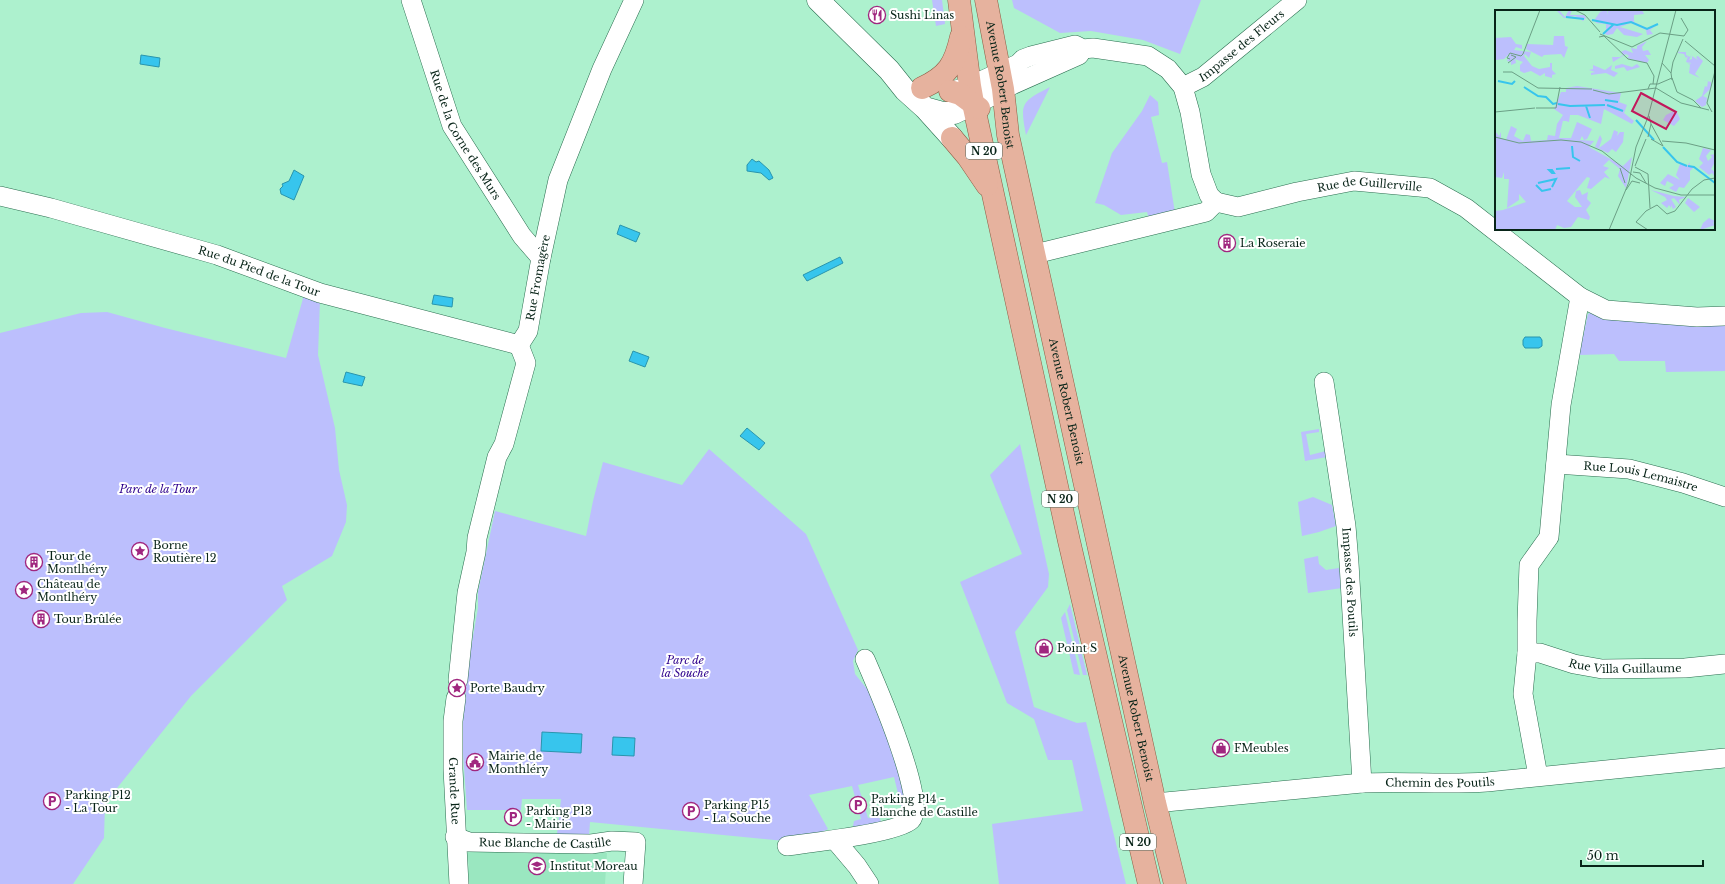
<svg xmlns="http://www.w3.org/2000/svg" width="1725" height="884" font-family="'Libre Baskerville',serif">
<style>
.built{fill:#9ae7c0}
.green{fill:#bcbffd}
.water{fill:#37c5ed;stroke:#2995ad}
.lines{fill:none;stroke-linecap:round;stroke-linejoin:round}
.street-casing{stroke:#2a6d4f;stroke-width:20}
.secondary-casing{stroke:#2a6d4f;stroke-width:23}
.primary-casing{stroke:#8d5e45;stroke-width:23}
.street{stroke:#fff;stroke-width:19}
.secondary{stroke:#fff;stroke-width:22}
.primary{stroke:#e6b29e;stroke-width:22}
.labels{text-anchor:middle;stroke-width:4;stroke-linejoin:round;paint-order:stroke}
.shield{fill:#fff;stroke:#52665d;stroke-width:1}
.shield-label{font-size:10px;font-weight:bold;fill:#082418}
.poi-label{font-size:11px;fill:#082418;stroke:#fff;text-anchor:start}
.street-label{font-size:11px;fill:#082418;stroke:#fff}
.park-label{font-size:11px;font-style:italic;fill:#2d008c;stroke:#fff}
.inset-river{fill:none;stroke:#37c5ed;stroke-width:2}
.inset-road{fill:none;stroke:#6b9f85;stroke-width:1}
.view{fill:#c2185b;fill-opacity:0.15;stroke:#c2185b;stroke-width:2}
.inset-edge{fill:none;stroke:#082418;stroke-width:2}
</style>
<rect width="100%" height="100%" fill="#adf1ce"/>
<path class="built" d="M468 851 607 853 605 884H469Z"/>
<path class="green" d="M932 0H942L945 24 936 26Z
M1012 0H1201L1180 54 1143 40 1091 31 1060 33 1014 8Z
M1050 87 1026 135C1020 103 1021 102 1050 87Z
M1150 95 1158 102 1159 115 1151 117 1162 163 1167 162 1175 213 1149 219 1147 212 1121 215 1104 205 1095 203 1112 153 1142 111Z
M304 295 320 300 318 355 335 428 339 470 347 505 346 522 332 556 282 586 287 600 191 696 105 803 104 838 73 884H0V333L81 313 107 312 165 328 286 358Z
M1593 311 1725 324V371L1666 372 1665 361H1619L1614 354 1579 355 1588 314Z
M1319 429V432L1306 434 1310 455 1326 451 1327 457 1305 461 1301 432Z
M1020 444 1049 574 1048 587 1015 632 1034 707 1077 723 1086 722 1126 884H999L992 824 1083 811 1072 760H1048L1034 719 1007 703 960 582 1022 554 990 475Z
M709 449 806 534 858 650 853 661 855 674 875 699 903 775 905 811 898 818H892L891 817 892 813 902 810 894 777 858 785 868 818 878 816 881 821 879 824 855 829 853 826 854 821 861 819 852 786 809 795 828 829 804 841 795 842 590 822 589 836 557 834 561 799H522L521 810H467L463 753V722L468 665 478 608V592L495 511 586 536 593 501 603 462 682 485Z
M1313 497 1332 505 1336 526 1319 532 1302 536 1298 502Z
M1318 556 1319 564 1326 570 1339 568 1342 588 1308 593 1304 559Z
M1070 604 1087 675H1083L1067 610Z
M1065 612 1080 675 1074 674 1061 618Z"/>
<path class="water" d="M141 55 160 58 159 67 140 64Z
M752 159 756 162 759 161 769 170 773 178 769 180 761 173 747 171V165Z
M294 170 304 176 294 200 281 194 280 189 283 186 282 184 289 181Z
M620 225 640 233 636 242 617 234Z
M840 257 843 263 807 281 803 275Z
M434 295 453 298 452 307 432 304Z
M1525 337H1540L1542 340V346L1539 348H1525L1523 345V340Z
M633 351 649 357 645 367 629 361Z
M346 372 365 377 362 386 343 382Z
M747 428 765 443 759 450 740 436Z
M542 732 582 734 581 753 541 751Z
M613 737 635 738 634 756 612 755Z"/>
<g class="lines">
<g class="street-casing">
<g id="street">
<path id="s1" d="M411 0 452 126 522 236 541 258"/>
<path id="s2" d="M1183 87 1203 77 1297 0"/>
<path d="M1003 89 1079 55 1083 49"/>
<path d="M956 90 970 86 1018 64 1023 59 1031 56 1075 45 1083 49 1093 48 1148 56 1168 69 1183 87 1190 112 1201 174 1209 195 1216 202"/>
<path id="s3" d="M0 196 51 208 217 255 320 293 519 345"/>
<path id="s4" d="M1216 202 1238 207 1297 192 1354 181 1430 188 1466 208 1580 297 1606 310 1697 317 1725 316"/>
<path d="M1035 254 1206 212 1216 202"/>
<path id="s5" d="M519 345 528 331 541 258 558 180 602 69 634 0"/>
<path id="s6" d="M1324 382 1346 526 1349 563 1362 783"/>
<path id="s7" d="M1556 464 1629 469 1683 483 1725 497"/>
<path id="s8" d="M1527 653H1540L1574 664 1602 669 1685 668 1725 664"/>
<path d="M458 680 467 593 476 552 477 538 497 457 504 444 526 363 519 345"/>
<path id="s9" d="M456 698 453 721V769L459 884"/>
<path d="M1538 776 1523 694 1527 653V621L1529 565 1549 537 1561 405 1580 297"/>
<path id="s10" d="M1155 803 1362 783C1403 781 1445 785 1487 782L1725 758"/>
<path id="s11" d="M455 837 469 842 591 844 612 841 636 842 633 884"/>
<path d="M835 840 857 866 869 884"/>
<path d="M787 846C809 843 898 833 911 820 928 803 875 682 865 659"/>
</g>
</g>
<g class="secondary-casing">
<path id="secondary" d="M818 0 889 70 905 90 925 108 952 138
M925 108 943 113H954L1003 89"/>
</g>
<g class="primary-casing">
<g id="primary">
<path d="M959 0 970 86 973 103 1069 541 1149 884"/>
<path id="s12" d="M986 0 1003 89 1008 135 1155 803 1175 884"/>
<path d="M922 88C948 76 955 64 961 37"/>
<path d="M950 91 960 94 979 108"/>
<path d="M952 138 968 157 987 185"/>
</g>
</g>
<use href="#street" class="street"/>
<use href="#secondary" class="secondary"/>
<use href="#primary" class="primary"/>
</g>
<defs>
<g id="restaurant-ring" transform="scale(0.9)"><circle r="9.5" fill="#fff" stroke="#a0277f" stroke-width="1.5"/><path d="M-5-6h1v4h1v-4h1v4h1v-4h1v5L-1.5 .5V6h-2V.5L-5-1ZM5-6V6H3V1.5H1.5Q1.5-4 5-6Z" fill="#a0277f"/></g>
<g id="building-ring" transform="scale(0.9)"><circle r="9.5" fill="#fff" stroke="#a0277f" stroke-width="1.5"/><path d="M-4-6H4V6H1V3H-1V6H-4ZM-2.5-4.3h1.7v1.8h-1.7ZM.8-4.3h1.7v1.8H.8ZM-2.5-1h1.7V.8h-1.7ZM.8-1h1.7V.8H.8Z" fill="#a0277f"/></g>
<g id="sight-ring" transform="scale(0.9)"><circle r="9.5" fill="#fff" stroke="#a0277f" stroke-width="1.5"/><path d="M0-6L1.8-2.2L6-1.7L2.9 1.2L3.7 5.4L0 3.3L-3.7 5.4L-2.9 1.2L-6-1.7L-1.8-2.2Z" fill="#a0277f"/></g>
<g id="shop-ring" transform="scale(0.9)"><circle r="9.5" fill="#fff" stroke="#a0277f" stroke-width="1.5"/><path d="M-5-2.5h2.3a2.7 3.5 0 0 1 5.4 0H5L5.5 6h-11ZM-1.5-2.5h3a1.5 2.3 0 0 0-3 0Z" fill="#a0277f"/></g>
<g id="civic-ring" transform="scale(0.9)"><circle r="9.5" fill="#fff" stroke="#a0277f" stroke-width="1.5"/><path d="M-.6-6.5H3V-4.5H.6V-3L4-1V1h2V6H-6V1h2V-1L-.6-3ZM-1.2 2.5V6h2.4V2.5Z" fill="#a0277f"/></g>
<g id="parking-ring" transform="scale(0.9)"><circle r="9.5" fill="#fff" stroke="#a0277f" stroke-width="1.5"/><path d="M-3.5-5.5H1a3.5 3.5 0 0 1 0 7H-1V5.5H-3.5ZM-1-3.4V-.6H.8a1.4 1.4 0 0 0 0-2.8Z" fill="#a0277f"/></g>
<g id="school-ring" transform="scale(0.9)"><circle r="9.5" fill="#fff" stroke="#a0277f" stroke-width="1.5"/><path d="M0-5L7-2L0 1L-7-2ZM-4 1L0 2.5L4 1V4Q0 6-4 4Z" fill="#a0277f"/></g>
</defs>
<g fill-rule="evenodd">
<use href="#restaurant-ring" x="877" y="15"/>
<use href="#building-ring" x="1227" y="243"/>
<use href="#sight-ring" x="140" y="551"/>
<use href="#building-ring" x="34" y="562"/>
<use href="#sight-ring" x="24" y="590"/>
<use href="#building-ring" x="41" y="619"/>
<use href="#shop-ring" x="1044" y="648"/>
<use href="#sight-ring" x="457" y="688"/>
<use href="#shop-ring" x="1221" y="748"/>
<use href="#civic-ring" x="475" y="762"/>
<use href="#parking-ring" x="52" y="801"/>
<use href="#parking-ring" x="858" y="805"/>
<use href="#parking-ring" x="691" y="811"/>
<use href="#parking-ring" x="513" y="817"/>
<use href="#school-ring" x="537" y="866"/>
</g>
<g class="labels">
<g class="shield">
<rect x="966" y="143" width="36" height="16" rx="3"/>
<rect x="1042" y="491" width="36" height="16" rx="3"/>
<rect x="1120" y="834" width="36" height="16" rx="3"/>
</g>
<g class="shield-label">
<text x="984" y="155">N 20</text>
<text x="1060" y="503">N 20</text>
<text x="1138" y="846">N 20</text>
</g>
<g class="poi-label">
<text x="890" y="19">Sushi Linas</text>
<text x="1240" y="247">La Roseraie</text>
<text x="153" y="549">Borne<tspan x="153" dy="13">Routière 12</tspan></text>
<text x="47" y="560">Tour de<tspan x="47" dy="13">Montlhéry</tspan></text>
<text x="37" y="588">Château de<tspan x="37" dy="13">Montlhéry</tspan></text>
<text x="54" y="623">Tour Brûlée</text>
<text x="1057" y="652">Point S</text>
<text x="470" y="692">Porte Baudry</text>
<text x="1234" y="752">FMeubles</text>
<text x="488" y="760">Mairie de<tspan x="488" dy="13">Monthléry</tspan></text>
<text x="65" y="799">Parking P12<tspan x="65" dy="13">- La Tour</tspan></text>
<text x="871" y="803">Parking P14 -<tspan x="871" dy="13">Blanche de Castille</tspan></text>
<text x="704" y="809">Parking P15<tspan x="704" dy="13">- La Souche</tspan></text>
<text x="526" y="815">Parking P13<tspan x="526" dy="13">- Mairie</tspan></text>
<text x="550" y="870">Institut Moreau</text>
</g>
<g class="street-label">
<text dy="4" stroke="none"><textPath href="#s2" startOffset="72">Impasse des Fleurs</textPath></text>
<text dy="4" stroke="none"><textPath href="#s12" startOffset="86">Avenue Robert Benoist</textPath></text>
<text dy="4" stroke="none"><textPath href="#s1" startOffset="146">Rue de la Corne des Murs</textPath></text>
<text dy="4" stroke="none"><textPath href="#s4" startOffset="157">Rue de Guillerville</textPath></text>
<text dy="4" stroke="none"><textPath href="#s3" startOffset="270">Rue du Pied de la Tour</textPath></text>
<text dy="4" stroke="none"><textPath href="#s5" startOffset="71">Rue Fromagère</textPath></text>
<text dy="4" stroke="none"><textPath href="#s12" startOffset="410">Avenue Robert Benoist</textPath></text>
<text dy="4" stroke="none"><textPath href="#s7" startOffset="86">Rue Louis Lemaistre</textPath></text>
<text dy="4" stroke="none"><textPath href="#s6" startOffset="202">Impasse des Poutils</textPath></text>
<text dy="4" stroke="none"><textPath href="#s8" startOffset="100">Rue Villa Guillaume</textPath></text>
<text dy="4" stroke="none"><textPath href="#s12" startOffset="734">Avenue Robert Benoist</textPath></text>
<text dy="4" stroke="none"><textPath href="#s10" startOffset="286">Chemin des Poutils</textPath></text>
<text dy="4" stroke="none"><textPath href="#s9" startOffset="93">Grande Rue</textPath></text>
<text dy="4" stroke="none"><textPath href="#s11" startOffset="91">Rue Blanche de Castille</textPath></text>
</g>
<g class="park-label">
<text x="158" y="493">Parc de la Tour</text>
<text x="685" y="664">Parc de<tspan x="685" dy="13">la Souche</tspan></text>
</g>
</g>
<g transform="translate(1495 10)">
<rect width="220" height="220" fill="#adf1ce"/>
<path d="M61 0H64L70 7 74 0H77L75 5H89L91 8 88 11 80 6 69 8ZM110 0H112L113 5V0H147L149 4 139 5V12L154 19 161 14H163L155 20 158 24 152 25 151 20 136 13 125 17 148 24 142 27 129 25 122 18 118 24 112 25 109 23 114 20 111 21V14L101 13 100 9 105 2ZM59 26H69L70 36 73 37 69 48 66 44 49 45 47 47 31 39 32 34 58 35ZM16 27 21 34 27 35V39L21 37 19 40 36 42 34 48 30 44 29 46 37 56 44 59 55 57V53H57V60L61 64 57 65V68L50 66V63L45 66 36 61 29 63 25 61V55L28 52 20 49 21 53 16 55V52L12 51 15 43 9 49 1 50 0 28ZM152 31 147 37 148 41 153 40 156 45H150L154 50 152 53 132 48 134 46 131 44 118 52 117 47H125L128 45 126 42 130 40 138 43 136 38 142 39V36ZM185 39 184 42H191V45L195 47 197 44 194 50 197 49V46L203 50 201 47 203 46 208 51 200 64 205 68 194 63 195 55 192 52 195 54 196 53 191 52 193 46 191 48 189 44 183 43ZM127 54 137 57 142 54 145 57 132 61 129 57 120 59V56ZM98 55 110 60 117 55 116 60 123 63 119 67 111 63 96 65V63L100 62 94 60 98 59ZM208 70 216 72V76L213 87 215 79 208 86 212 88 211 95 207 97 200 91 207 86 210 76 212 77 213 71ZM82 76 126 83 124 92 132 95 129 103 139 111 137 114 109 99 106 114 83 105H75L74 112 71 111H68L69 106 64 128H76L82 112 97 119 92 129 89 130 87 126 85 130 99 131 94 137 128 156 137 147 131 178 123 166 125 159 114 150 108 156 114 158 109 162 115 169 110 167 96 179 92 178 95 168 92 167 72 191 80 197H87L80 187 81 181 85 180 87 185 93 182 92 189 96 193 91 200 95 207 94 210 83 207 76 217 69 218 62 215 60 220H0V201L8 200 31 192 24 184V190L12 198 14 169H9V162L7 168 0 167V121L4 126 6 122V128L11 130 16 116 22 119 19 126 28 131 31 124 35 125 36 131 52 130 53 125 60 126 62 114 68 105 59 99 66 82H71V78ZM181 100 185 109 179 116 168 110 171 105ZM119 120 123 122 122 126 125 122H129L128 132 121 142 117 139 113 143 100 137 105 125 107 129 104 138 116 129ZM208 138 216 140 211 146 213 151 217 147 215 145 220 144V152L216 159 220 162V167L217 163 214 165 204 157 208 153 204 149ZM181 152 192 156 195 152 194 157H199L195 161V170L189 178 184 177 181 182 174 178 179 175 176 173 172 171 170 176 165 173 173 164 185 170 181 165 185 154ZM156 180 179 186 191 187 184 190 185 195 179 188 176 189 181 197 178 199 176 195V198L174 195 172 198 166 193 172 190 170 187ZM193 188 205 197 199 202 190 193ZM214 208 220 211 218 213 220 215 205 220 208 213Z" fill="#bcbffd"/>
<path class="inset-river" d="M71 7 89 9M97 10 122 15 136 12 152 19 163 14M108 24 119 14M3 71 17 74 20 71M29 77 43 86 51 87 58 94 62 93M110 90 123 92M63 94 75 96 110 95M112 95 128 101M91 96 95 108M141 110 159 130M77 136 78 147 85 151M168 137 182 152 192 156M193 156 199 157 220 173M61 159 75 158M54 160H57L59 163H57ZM43 173 61 169 57 177M41 175 47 181 56 179"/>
<path class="inset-road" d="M80 0 90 5 105 22M186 8 193 20 189 26M105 24 137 37 165 23 189 26M104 27 109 26 133 49 152 53 159 66 158 74M190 31 220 56M15 49 12 48 15 43 26 46 28 44 45 0M13 53 21 47 16 45M167 53 176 63 177 70M8 62H17L43 78 97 79M176 63 178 52 188 29M177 68 182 82 198 90 206 98M153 79 155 74H163L177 68M98 80 114 84 161 78 186 93 214 100M41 98H61L65 77M0 102 40 98M217 102 212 93 220 61M0 127 24 133 66 130 86 132 107 141 141 168 160 178 186 185H220M153 127 156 114 154 106M156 129 168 136 156 114M167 131 191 133 220 140M140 156 151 129M140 157 153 164M125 158 130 173M138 162 145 163 151 173M153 164 155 198M131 180 137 171 145 173M114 220 134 172 141 137 153 107 181 0M153 220 141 212 151 201 162 195 172 204 180 201 197 179 209 170 220 168"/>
<path class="view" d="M146 83 181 102 171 119 137 101Z"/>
<rect width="220" height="220" class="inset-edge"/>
</g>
<path d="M1581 860v6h122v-6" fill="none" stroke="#082418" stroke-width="2"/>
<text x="1587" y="860" font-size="12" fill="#082418" stroke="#ffffff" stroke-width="3" paint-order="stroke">50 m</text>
</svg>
